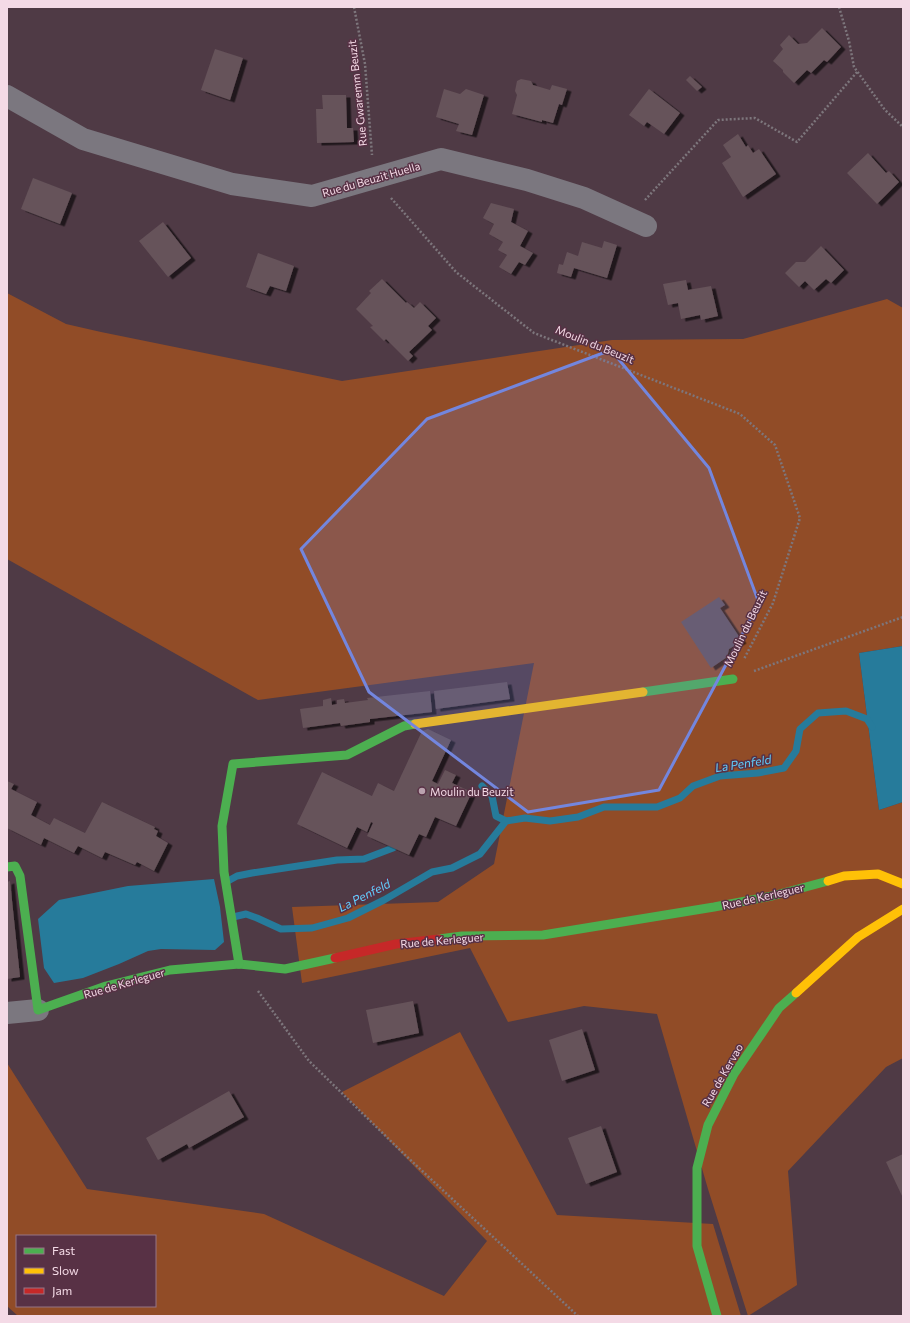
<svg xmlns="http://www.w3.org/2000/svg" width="910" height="1323" font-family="Commissioner,sans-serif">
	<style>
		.green { fill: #914c27; fill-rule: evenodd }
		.water { fill: #267b9b }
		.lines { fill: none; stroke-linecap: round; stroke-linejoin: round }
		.stream { stroke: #267b9b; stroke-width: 7 }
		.building { fill: #66535a; filter: url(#shadow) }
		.path { stroke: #7d767c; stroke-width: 2.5; stroke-dasharray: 2 2; stroke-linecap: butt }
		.street { stroke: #7b777f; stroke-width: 22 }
		.fast { stroke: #4caf50; stroke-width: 9 }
		.slow { stroke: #ffc107; stroke-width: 9 }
		.jam { stroke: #c62828; stroke-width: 9 }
		.marked { fill: #7386de; fill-opacity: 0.2; stroke: #7386de; stroke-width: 3; stroke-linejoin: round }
		.poi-dot { fill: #baa2ae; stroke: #583145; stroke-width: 1.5 }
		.labels { text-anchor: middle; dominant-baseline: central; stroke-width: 3; stroke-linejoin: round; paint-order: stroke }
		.street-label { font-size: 11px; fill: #f4dae6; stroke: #583145 }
		.poi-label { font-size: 11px; fill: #f4dae6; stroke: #583145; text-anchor: start }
		.water-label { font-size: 12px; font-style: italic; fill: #61cefb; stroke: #583145 }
	</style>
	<defs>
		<filter id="shadow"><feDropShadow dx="4.5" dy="2.5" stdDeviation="0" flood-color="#0009"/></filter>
	</defs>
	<rect width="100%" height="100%" fill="#4f3a45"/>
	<g class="green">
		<path d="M7 293 66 324 101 332 342 381 612 340 743 339 887 299 903 308V646L859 653 879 810 903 802V1058L886 1067 788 1171 797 1285 748 1316 708 1189 657 1014 584 1006 508 1022 470 948 302 983 292 907 438 902 494 864 534 663 258 700 7 559Z"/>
		<path d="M460 1032 557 1215 713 1224 741 1316H18L7 1306V1063L87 1189 264 1214 444 1296 487 1241 342 1092ZM17 1236H155V1306H17Z"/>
	</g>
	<g class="water">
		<path d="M903 646V802L879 810 859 653Z"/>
		<path d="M214 879 220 907 224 942 215 950 161 949 148 951 119 964 83 978 54 983 44 968 38 919 59 900 128 886Z"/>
	</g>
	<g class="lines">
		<g class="stream">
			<path d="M482 786 492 796 496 816 506 821"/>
			<path d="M228 881 237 876 252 873 337 860 364 859 393 848"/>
			<path d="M233 917 246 914 257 918 281 929 312 928 348 918 384 900 432 872 452 868 480 854 506 821 525 818 550 821 578 817 604 807H657L680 798 693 786 720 776 758 773 784 768 796 751 800 729 818 713 846 711 867 719 872 727"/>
		</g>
	</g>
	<g class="building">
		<path d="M822 28 841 47 827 62 824 60 811 73 807 70 794 83 783 72V70L773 61 783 49 780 45 789 35 798 44 807 43Z"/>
		<path d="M215 49 243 58 230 100 201 90Z"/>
		<path d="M690 76 702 87 697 91 686 80Z"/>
		<path d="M521 79 531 81 533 85 550 90 552 85 567 89 562 105 559 104 553 123 542 120V122L512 114 517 95 515 91 517 81Z"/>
		<path d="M444 89 460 94 466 89 484 95 472 135 456 131 459 124 436 117Z"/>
		<path d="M649 89 680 113 664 134 647 122 644 126 629 115Z"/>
		<path d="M322 95H346L347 128H353L354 142 317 143 316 109H323Z"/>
		<path d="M738 134 746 147 748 145 753 153 759 149 776 174 743 197 722 163 731 157 723 145Z"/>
		<path d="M868 153 886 173 889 171 899 182 877 204 847 173Z"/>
		<path d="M33 178 72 193 60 224 21 209Z"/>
		<path d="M491 203 514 209 511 222 528 231 520 246 533 253 525 265 519 262 511 274 499 267 507 255 498 250 503 242 489 234 494 224 483 218Z"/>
		<path d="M163 222 191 258 168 277 139 241Z"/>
		<path d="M604 241 617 245 607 278 574 268 571 277 557 273 559 264 563 265 567 252 578 256 582 242 602 248Z"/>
		<path d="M821 246 844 270 831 283 826 279 814 290 805 281 799 287 785 273 796 262H805Z"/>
		<path d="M258 253 294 266 286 291 270 286 266 294 246 287Z"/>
		<path d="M382 279 406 303 407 302 414 308 420 302 436 318 428 326 432 330 409 352 413 356 408 361 386 339 384 341 370 327 373 326 356 309 371 293 369 291Z"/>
		<path d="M686 280 688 290 711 286 718 316 701 320 700 315 681 319 678 303 668 305 663 284Z"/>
		<path d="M719 597 725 605 720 608 742 641 729 649 727 657 711 668 681 622Z"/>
		<path d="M507 682 510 699 436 709 434 691Z"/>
		<path d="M430 691 432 712 370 719V722L341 726 340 723 303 728 300 709 323 706V700L331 698 332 705 337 704V700L344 699 345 703 368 700 367 698Z"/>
		<path d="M428 729 451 740 432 781 438 784 445 770 456 775 452 783 472 792 456 826 435 817 426 837 419 834 409 855 367 836 373 823 371 822 367 832 357 827 347 848 297 824 322 772 372 796 378 783 394 791 422 731Z"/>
		<path d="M7 781 14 784 11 789 37 802 31 815 50 825 54 818 85 833 102 802 155 827 154 829 158 831 156 836 168 843 154 871 137 862 135 865 105 852 102 858 78 846 74 853 44 838 41 845 7 828Z"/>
		<path d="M10 881 20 977 7 979V882Z"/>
		<path d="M413 1001 419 1033 373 1043 366 1010Z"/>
		<path d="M582 1029 595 1070 562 1081 549 1040Z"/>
		<path d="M229 1091 244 1117 189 1148 187 1144 158 1160 146 1138Z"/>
		<path d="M601 1126 617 1172 586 1184 568 1138Z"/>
		<path d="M903 1154V1198L886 1162Z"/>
	</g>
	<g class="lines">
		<g class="path">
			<path d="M354 7 365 64 372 155"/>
			<path d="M839 7 849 41 854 67 885 110 903 127"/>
			<path d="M391 198 456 272 534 333 740 414 775 445 800 518 773 603 744 659"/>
			<path d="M645 200 718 120 755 118 797 142 857 72"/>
			<path d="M754 671 903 617"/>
			<path d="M258 991 309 1061 404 1154 578 1316"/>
		</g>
		<g class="street">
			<path d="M7 96 83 139 232 184 312 196 441 159 527 180 584 198 646 226"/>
			<path d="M7 1013 38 1010"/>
		</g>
		<g class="fast">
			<path d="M643 692 733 679"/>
			<path d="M7 867 15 866 20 876 38 1010 106 986 170 970 239 964 285 969 335 958"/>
			<path d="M439 939 462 936 543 935 714 907 772 896 828 881"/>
			<path d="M239 964 224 872 222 826 233 764 347 755 404 726 415 724"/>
			<path d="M717 1316 697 1246V1168L708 1125 734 1074 779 1008 796 993"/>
		</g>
		<g class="slow">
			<path d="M415 724 643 692"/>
			<path d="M828 881 844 876 878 874 903 884"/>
			<path d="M796 993 858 937 903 909"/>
		</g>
		<path class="jam" d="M335 958 396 944 439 939"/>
	</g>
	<path class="marked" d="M611 350 709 468 759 603 659 790 528 812 369 692 301 549 427 419Z"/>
	<circle class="poi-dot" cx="422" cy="791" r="4"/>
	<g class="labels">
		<g class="street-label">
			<text transform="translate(357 93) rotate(-96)">Rue Gwaremm Beuzit</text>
			<text transform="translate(371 179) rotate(-16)">Rue du Beuzit Huella</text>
			<text transform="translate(595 344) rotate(22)">Moulin du Beuzit</text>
			<text transform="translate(745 628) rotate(-64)">Moulin du Beuzit</text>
			<text transform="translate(763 896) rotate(-13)">Rue de Kerleguer</text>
			<text transform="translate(442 940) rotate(-5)">Rue de Kerleguer</text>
			<text transform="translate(124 983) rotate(-16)">Rue de Kerleguer</text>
			<text transform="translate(722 1075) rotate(-60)">Rue de Kervao</text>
		</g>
		<g class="poi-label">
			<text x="430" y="791">Moulin du Beuzit</text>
		</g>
		<g class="water-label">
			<text transform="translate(743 763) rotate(-9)">La Penfeld</text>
			<text transform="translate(364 895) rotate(-27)">La Penfeld</text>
		</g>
	</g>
	<rect width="910" height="1323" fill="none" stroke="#f4dae6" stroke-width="16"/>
	<rect x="16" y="1235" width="140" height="72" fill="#583145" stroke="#967585"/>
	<rect x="24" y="1248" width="20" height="6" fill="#4caf50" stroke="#967585"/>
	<text x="52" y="1255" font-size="12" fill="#f4dae6">Fast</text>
	<rect x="24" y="1268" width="20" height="6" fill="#ffc107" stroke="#967585"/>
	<text x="52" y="1275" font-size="12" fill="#f4dae6">Slow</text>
	<rect x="24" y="1288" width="20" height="6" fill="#c62828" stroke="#967585"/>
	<text x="52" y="1295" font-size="12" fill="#f4dae6">Jam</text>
</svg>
